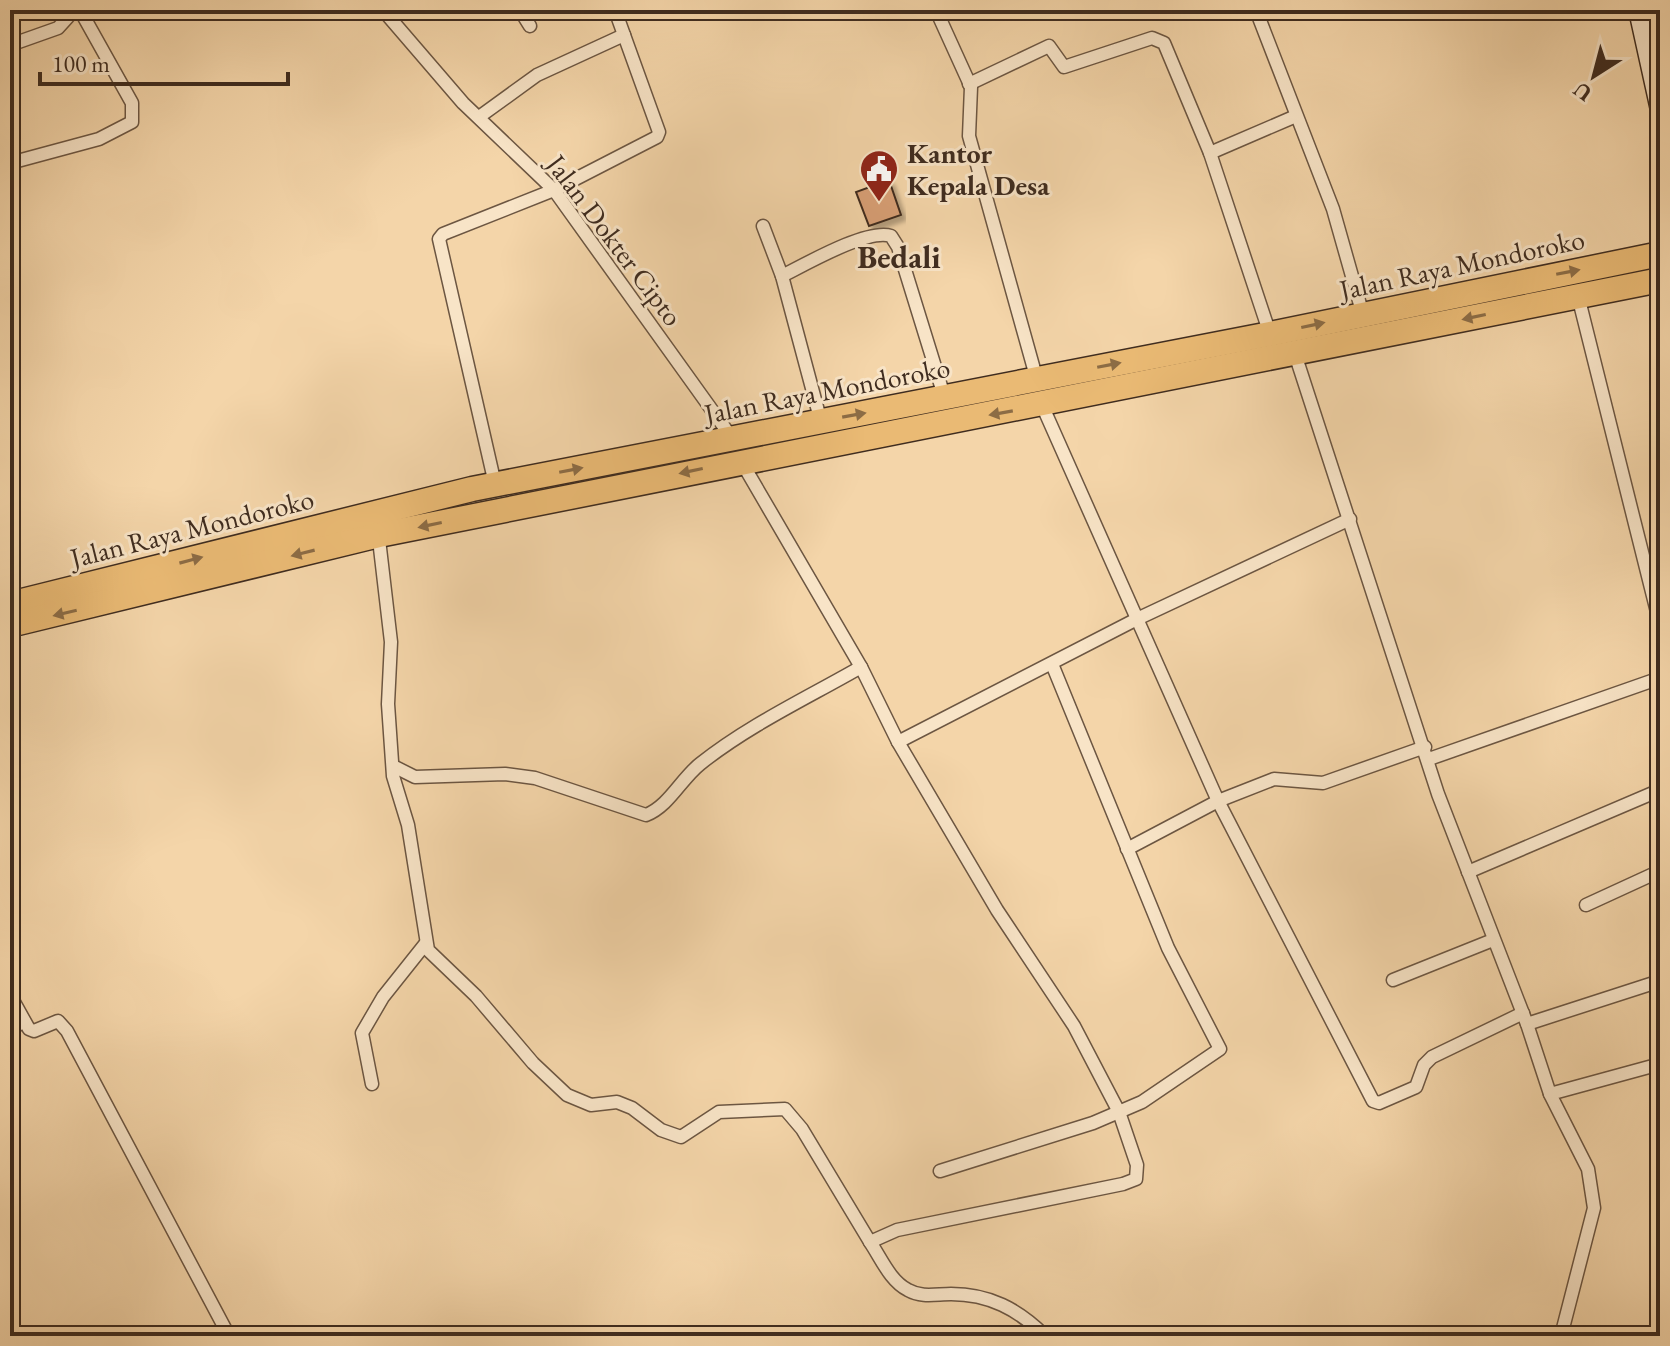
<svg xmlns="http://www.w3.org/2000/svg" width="1670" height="1346" font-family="'EB Garamond',serif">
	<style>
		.building { fill: #d89f74; stroke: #3f2c1f; stroke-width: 2; filter: url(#shadow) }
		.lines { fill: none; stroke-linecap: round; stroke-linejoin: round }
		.street-casing { stroke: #6c5642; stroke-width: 15 }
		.secondary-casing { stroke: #3f2c1f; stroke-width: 21 }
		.highway-casing { stroke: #3f2c1f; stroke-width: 27 }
		.street { stroke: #f8e4c7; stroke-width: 12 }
		.secondary { stroke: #f8e4c7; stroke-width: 18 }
		.highway { stroke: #eaba74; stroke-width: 24 }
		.oneway { fill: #8c6c45 }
		.labels { text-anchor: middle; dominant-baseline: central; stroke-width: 6; stroke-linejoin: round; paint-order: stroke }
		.poi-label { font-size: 28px; font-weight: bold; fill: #3f2c1f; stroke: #f8e4c7; text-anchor: start }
		.street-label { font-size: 28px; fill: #3f2c1f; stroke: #f8e4c7 }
		.quarter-label { font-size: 32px; font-weight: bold; fill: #3f2c1f; stroke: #f8e4c7 }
	</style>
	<defs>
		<filter id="shadow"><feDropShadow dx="5" dy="5" stdDeviation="2" flood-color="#0004"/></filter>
	</defs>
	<rect width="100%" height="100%" fill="#f4d5a9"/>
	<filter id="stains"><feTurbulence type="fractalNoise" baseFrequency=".0025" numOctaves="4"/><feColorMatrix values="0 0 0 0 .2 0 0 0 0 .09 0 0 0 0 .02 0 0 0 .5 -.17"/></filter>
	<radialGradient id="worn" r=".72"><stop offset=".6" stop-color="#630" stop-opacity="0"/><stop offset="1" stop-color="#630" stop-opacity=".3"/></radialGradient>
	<path class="building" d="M889 180 901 215 869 226 856 192Z"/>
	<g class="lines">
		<g class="street-casing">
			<g id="street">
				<path d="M383 10 463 103 554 190 732 438"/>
				<path d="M520 10 530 26"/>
				<path d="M936 10 971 87 969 136 1037 380"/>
				<path d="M1256 10 1333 209 1363 315"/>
				<path d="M10 45 58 28 68 17 66 10"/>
				<path d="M969 84 1049 46 1064 67 1152 38 1164 43 1210 153 1270 334"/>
				<path d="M479 117 537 75 624 35"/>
				<path d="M1210 153 1296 116"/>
				<path d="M10 163 99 139 132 122V103L80 10"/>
				<path d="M763 226 782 276 821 422"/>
				<path d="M782 276C804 265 868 228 891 236L898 247 945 399"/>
				<path d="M1578 296 1660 624"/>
				<path d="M1295 354 1438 794 1527 1024 1550 1094"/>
				<path d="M1042 405 1218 801 1373 1101 1379 1103 1416 1087 1424 1065 1432 1057 1523 1013"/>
				<path d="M741 461 861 667 898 742 997 910 1074 1026 1119 1112 1137 1165 1136 1179 1123 1184 897 1230 870 1242C881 1258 890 1281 908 1290 922 1298 936 1294 951 1294 989 1294 1018 1309 1045 1336"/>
				<path d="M495 484 439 239 443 234 554 190 657 137 659 132 615 10"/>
				<path d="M378 531 391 642 388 704 393 776 408 825 428 950 476 996 533 1063 567 1095 591 1105 617 1102 632 1108 661 1130 681 1137 719 1112 785 1109 802 1129 870 1242"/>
				<path d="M898 742 1137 619 1350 519"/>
				<path d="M1429 759 1660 678"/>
				<path d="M393 766 415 777 505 774 535 778 646 815C669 806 681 779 700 764 749 725 807 698 861 667"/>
				<path d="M1127 849 1218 801 1274 779 1323 783 1425 747"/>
				<path d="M1468 872 1660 790"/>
				<path d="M1586 905 1660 871"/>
				<path d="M1393 980 1493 940"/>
				<path d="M10 995 29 1029 34 1031 58 1021 67 1031 229 1336"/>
				<path d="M1527 1024 1660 981"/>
				<path d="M10 1030 24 1021"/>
				<path d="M372 1084 362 1033 383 997 426 943"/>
				<path d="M940 1171 1093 1123 1142 1102 1220 1049 1168 948 1052 664"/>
				<path d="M1561 1336 1594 1208 1588 1169 1550 1094 1660 1064"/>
			</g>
		</g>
		<g class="secondary-casing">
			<path id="secondary" d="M1638 10 1660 110"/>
		</g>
		<g class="highway-casing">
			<g id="highway">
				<path d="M10 604 472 489 1270 334 1660 254"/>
				<path d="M10 625 379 535 1660 280"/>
			</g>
		</g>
		<use href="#street" class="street"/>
		<use href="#secondary" class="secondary"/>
		<use href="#highway" class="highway"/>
	</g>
	<defs><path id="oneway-solid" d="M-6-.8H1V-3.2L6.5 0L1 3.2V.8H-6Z" transform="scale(2)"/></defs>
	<g class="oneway">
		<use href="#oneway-solid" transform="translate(1568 272) rotate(-11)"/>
		<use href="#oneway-solid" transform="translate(1474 317) rotate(168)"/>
		<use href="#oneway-solid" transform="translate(1313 325) rotate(-12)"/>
		<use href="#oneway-solid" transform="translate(1109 365) rotate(-11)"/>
		<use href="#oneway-solid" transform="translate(1001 413) rotate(170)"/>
		<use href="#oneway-solid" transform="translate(854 415) rotate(-10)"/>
		<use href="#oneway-solid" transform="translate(571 470) rotate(-11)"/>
		<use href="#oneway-solid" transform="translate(691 471) rotate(168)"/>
		<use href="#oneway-solid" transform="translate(430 525) rotate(168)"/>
		<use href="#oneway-solid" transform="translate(303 553) rotate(166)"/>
		<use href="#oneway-solid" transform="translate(191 560) rotate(-15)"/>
		<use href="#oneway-solid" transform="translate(65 613) rotate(167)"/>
	</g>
	<defs>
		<g id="civic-pin" transform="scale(2)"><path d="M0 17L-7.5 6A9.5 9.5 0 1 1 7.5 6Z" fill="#8f2418" stroke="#f8e4c7"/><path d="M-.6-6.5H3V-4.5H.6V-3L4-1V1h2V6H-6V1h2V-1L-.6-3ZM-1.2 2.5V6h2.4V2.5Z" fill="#fff"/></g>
	</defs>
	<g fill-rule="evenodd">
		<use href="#civic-pin" x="879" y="169"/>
	</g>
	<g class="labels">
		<g class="poi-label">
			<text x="907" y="153">Kantor<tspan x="907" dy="32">Kepala Desa</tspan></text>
		</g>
		<g class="street-label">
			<text transform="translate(615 240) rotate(53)">Jalan Dokter Cipto</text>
			<text transform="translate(1462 264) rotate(-12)">Jalan Raya Mondoroko</text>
			<text transform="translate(827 390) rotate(-11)">Jalan Raya Mondoroko</text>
			<text transform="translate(192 528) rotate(-14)">Jalan Raya Mondoroko</text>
		</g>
		<g class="quarter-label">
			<text x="899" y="257">Bedali</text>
		</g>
	</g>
	<rect width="1670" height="1346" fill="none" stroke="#f4d5a9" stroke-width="40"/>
	<rect x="12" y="12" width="1646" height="1322" fill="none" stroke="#3f2c1f" stroke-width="4"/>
	<rect x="20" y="20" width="1630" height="1306" fill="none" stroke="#3f2c1f" stroke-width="2"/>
	<g transform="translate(1594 76) rotate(216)" stroke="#f8e4c7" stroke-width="6" paint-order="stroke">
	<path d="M0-6L14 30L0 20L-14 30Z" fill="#3f2c1f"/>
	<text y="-12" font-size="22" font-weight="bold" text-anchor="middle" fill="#3f2c1f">U</text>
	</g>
	<path d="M40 72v12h248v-12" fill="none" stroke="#3f2c1f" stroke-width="4"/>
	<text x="52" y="72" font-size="24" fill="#3f2c1f" stroke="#f8e4c7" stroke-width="6" paint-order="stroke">100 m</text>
	<rect width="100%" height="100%" filter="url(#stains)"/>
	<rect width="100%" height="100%" fill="url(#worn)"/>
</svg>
